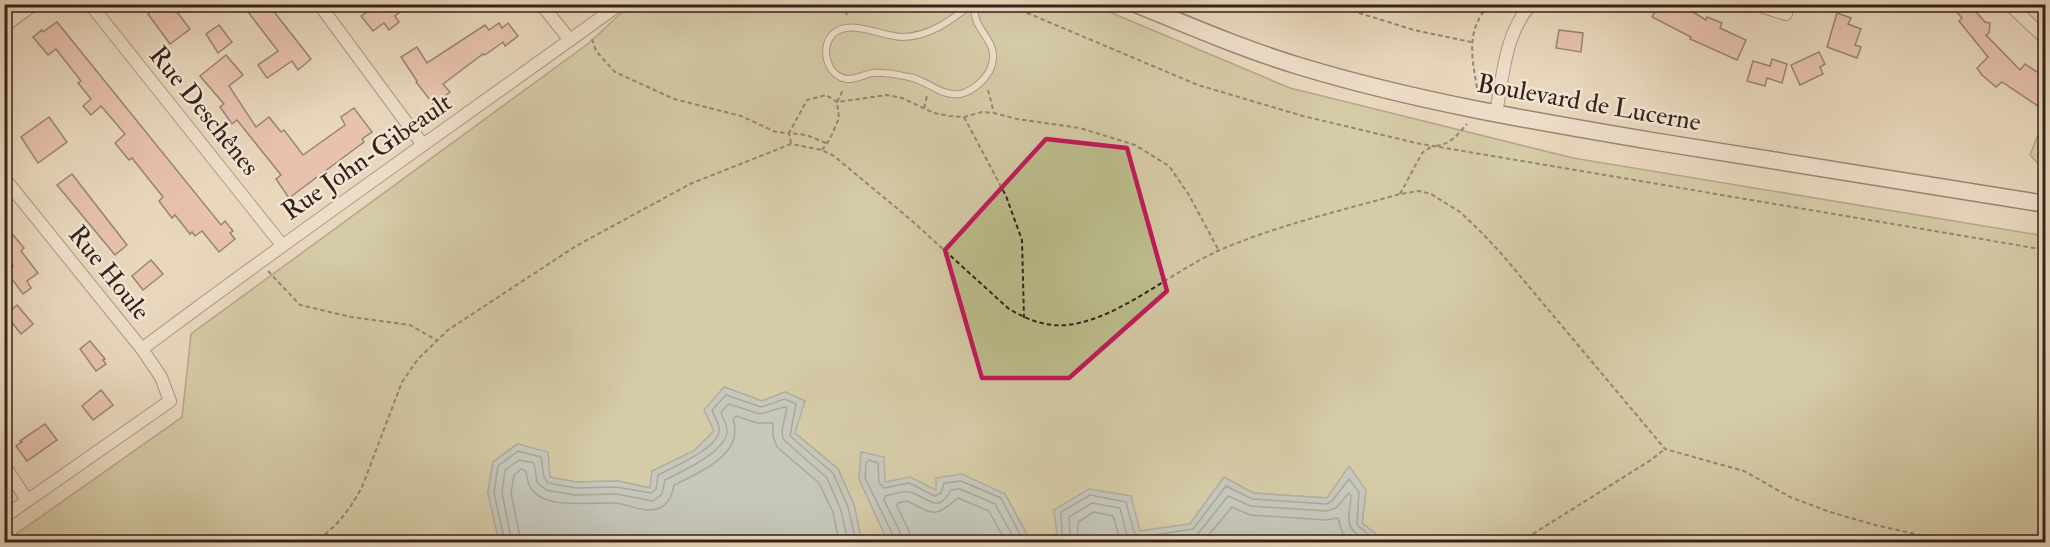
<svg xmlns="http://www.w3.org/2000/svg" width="2050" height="547" font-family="'IM FELL Double Pica',serif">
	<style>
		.green { fill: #bcbd8d; stroke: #787054; stroke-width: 1.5 }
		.water { fill: #9bb7bb; stroke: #727c7b; stroke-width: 1.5 }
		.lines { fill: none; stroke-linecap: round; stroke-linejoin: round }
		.shore { stroke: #686d6a; stroke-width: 1.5 }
		.building { fill: #e6a99b; stroke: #35231a; stroke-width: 1.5 }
		.service-casing { stroke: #625043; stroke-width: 8 }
		.minor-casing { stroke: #625043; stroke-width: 14 }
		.secondary-casing { stroke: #35231a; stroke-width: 19 }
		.path { stroke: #35231a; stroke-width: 2; stroke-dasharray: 4.5 3; stroke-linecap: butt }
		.service { stroke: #f1e5d4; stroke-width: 6 }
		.minor { stroke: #f1e5d4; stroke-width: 12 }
		.secondary { stroke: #f1e5d4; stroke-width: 16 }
		.marked { fill: none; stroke: #c2185b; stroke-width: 4.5; stroke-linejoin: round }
		.labels { text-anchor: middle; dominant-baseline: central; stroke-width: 5; stroke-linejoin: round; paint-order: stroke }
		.street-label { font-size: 26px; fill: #35231a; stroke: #f1e5d4 }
	</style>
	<rect width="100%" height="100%" fill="#e9d7bd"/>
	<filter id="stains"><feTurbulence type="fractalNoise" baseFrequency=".00333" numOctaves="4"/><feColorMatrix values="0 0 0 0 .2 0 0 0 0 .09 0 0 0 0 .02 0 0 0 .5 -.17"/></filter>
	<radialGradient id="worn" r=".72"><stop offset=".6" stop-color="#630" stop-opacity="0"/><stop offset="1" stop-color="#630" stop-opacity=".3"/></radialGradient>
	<g class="green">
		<path d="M630 5H1093L1290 88 1573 158 2045 236V542H1393L1381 538 1362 523 1366 490 1327 498 1253 493 1224 477 1190 524 1140 531 1057 534 1031 542 1005 494 936 491 884 482 862 452 888 542H862L854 505 838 469 795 433 785 392 762 401 724 387 714 431 694 451 652 471 651 488 618 481 576 482 549 477 517 444 493 462 488 493 499 542H5L182 417 191 334 589 43Z"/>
		<path d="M2045 117 2046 171H2045L2030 155Z"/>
	</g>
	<g class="water">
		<path d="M724 387 762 401 785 392 805 401 795 433 838 469 854 505 862 542H499L488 493 493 462 518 444 548 452 550 477 576 482 618 481 650 488 652 471 694 451 714 431 704 410Z"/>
		<path d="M861 452 884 457 885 482 910 477 936 490V478L962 474 1005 494 1031 542H888L859 479Z"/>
		<path d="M1349 466 1366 490 1362 523 1381 538 1393 542H1033L1057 534 1054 510 1089 489 1131 496 1140 531 1190 524 1224 477 1253 493 1327 498Z"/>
	</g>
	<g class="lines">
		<g class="shore">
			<path d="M505 542 494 493 498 466 518 451 541 457 544 477 548 483 576 488 617 487 651 493 656 489 658 475C672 468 716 449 719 432 721 426 714 416 712 410L726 395 761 407 785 399 796 404 790 436 833 473 848 507 856 542"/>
			<path d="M512 542 502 493 505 470 519 460 534 463 537 482 546 490 575 495 616 494 653 501 662 494 665 480C681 472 728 451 727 430 727 424 722 418 721 412L729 404 760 414 784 407 787 408 782 430 783 439 827 478 841 510 848 542"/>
			<path d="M521 542 511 493 514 475 521 469 526 471C527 477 527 483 531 488 544 510 592 502 614 503 629 504 645 514 660 508 669 503 672 495 674 485 699 473 745 454 733 419L736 416 757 423H773V436L777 447 819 483 833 512 839 542"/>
			<path d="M894 542 893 535 865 478 866 463 869 460 878 463 879 482 884 488 909 483 935 496 941 493 944 483 961 481 1001 498 1024 542"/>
			<path d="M901 542 900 532 884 500 885 496C891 495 903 490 909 492 927 495 937 517 951 490L960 489 995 504 1016 542"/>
			<path d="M910 542 909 531 897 506 898 503 907 501C935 515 934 518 958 498L989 511 1006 542"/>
			<path d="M1051 542 1059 539 1062 535 1061 512 1090 495 1126 502 1134 532 1141 537 1193 529 1226 486 1252 499 1327 504 1332 501 1349 479 1359 492 1357 525 1378 542"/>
			<path d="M1067 542 1070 535 1069 517 1092 503 1120 508 1127 535 1133 542"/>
			<path d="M1077 542 1078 522 1094 512 1113 516 1121 542"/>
			<path d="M1156 542 1197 535 1228 496 1251 506 1326 511 1336 508 1349 493 1351 496C1349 522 1343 525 1366 542"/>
			<path d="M1203 542 1232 507 1250 515 1326 520 1338 518 1342 532 1351 542"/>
		</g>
	</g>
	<g class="building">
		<path d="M154 4H171L190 29 170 44 148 14 150 12 148 9Z"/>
		<path d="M242 4H268L311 59 298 70 292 61 267 78 258 65 278 51Z"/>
		<path d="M371 4H410L395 16 399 22 389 30 384 23 373 31 361 16 367 12 365 9Z"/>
		<path d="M1659 4H1680L1706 20 1707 17 1722 23 1720 28 1746 40 1737 60 1690 39 1691 37 1652 17Z"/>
		<path d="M1950 4H1969L1985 22 1990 23 1989 33 1986 35 2020 70 2025 64 2046 78V101L2041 108 2002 82 1996 87 1982 75 1977 68 1988 57 1959 21 1962 18Z"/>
		<path d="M1837 13 1851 18 1848 24 1861 29 1855 45 1861 47 1857 58 1827 47Z"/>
		<path d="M57 22 221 225 225 221 233 231 230 233 235 239 219 252 202 231 195 236 192 232 190 234 175 215 172 218 159 201 163 197 132 158 129 160 115 143 125 134 101 106 91 115 83 106 91 99 78 83 81 81 56 49 48 55 33 37 42 30 43 32Z"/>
		<path d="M499 23 502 28 508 23 518 36 505 46 503 42 485 55 483 54 443 84 450 92 434 105 416 82 417 81 401 57 417 47 427 63 485 25 489 30Z"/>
		<path d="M219 25 232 42 218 53 206 34Z"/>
		<path d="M1559 30 1583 33 1581 52 1556 48Z"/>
		<path d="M1819 52 1825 64 1820 67 1823 74 1800 85 1791 65Z"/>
		<path d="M226 55 243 75 229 86 256 127 269 117 281 132 284 130 303 155 345 125 341 117 354 108 372 132 362 139 364 142 356 148 289 198 276 179 281 175 237 120 232 124 220 107 224 104 200 76Z"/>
		<path d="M1772 59 1787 64 1782 83 1767 78 1765 86 1747 81 1753 61 1770 66Z"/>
		<path d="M49 117 67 142 38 163 21 137Z"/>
		<path d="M72 174 127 245 115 255 57 185Z"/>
		<path d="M4 224 24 248 21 251 38 273 27 281 31 288 23 294 6 271 13 266 4 254Z"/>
		<path d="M151 260 163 274 143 290 132 276Z"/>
		<path d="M17 305 33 324 21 334 6 315Z"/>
		<path d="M90 341 105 359 103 360 106 364 96 371 80 349Z"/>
		<path d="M101 390 113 405 93 420 82 406Z"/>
		<path d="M45 424 57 440 27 461 16 446 22 442 20 441Z"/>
	</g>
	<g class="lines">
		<g class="service-casing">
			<path id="service" d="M971 4C951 21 928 37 902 37 881 37 849 17 832 35 820 49 827 76 847 79 855 80 865 74 873 73 885 72 898 75 909 77 927 80 941 97 960 94 974 91 989 77 992 64 997 46 984 37 977 22 975 17 974 10 974 4"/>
		</g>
		<g class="minor-casing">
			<g id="minor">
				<path d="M90 4 282 245"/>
				<path d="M319 4 423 145"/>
				<path d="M541 4 570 40"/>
				<path d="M1754 4 1786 14"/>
				<path d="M2009 4 2046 39"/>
				<path d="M4 26 34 4"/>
				<path d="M1496 113C1503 76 1505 33 1531 4"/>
				<path d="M4 178 142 349 161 377 170 401 4 517"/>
				<path d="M142 349C299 231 461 119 620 4"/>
				<path d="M4 465 27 500"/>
			</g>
		</g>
		<g class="secondary-casing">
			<path id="secondary" d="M1136 4C1190 26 1243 49 1299 66 1414 101 1533 121 1652 141 1783 162 1914 183 2046 204"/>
		</g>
		<g class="path">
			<path d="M842 4 848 17"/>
			<path d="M1006 4 1198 85 1303 116 1416 143 2046 250"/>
			<path d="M1330 4 1414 30 1471 42"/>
			<path d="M592 39 596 51 615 72 674 99 741 116 776 132 789 133 791 143"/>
			<path d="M1477 88C1472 57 1465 30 1490 4"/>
			<path d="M988 90 994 113"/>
			<path d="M924 108 927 96"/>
			<path d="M964 117 1006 196 1022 240 1024 318"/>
			<path d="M826 143 806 135 789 133 807 100 826 95 837 102 887 95 902 98 934 113 949 116 964 117 982 112 994 113 1017 119 1080 128 1135 145 1169 166 1189 195 1219 251"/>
			<path d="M1436 146C1451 144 1458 134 1467 124"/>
			<path d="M822 150 830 139 839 118 837 102 843 90"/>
			<path d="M1400 194 1422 153 1431 147"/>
			<path d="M268 271 300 305 351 317 410 325 436 340"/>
			<path d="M312 542C335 531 350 509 362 487L402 382 418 359 448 330 576 246 690 184 791 144 822 150 834 156 911 220 1009 309C1033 323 1055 330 1083 322 1129 310 1175 270 1220 250 1278 225 1340 211 1400 194L1419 191 1431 194 1460 212 1478 229 1500 252 1665 449 1744 471 1790 497 1830 512 1875 525 1951 542"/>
			<path d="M1520 542 1651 460 1665 449"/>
		</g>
		<use href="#service" class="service"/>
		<use href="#minor" class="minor"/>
		<use href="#secondary" class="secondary"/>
	</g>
	<path d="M0 0H2050V547H0ZM1046 139 1127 148 1167 291 1069 378H982L945 250Z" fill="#e9d7bd" fill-opacity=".55" fill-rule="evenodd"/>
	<path class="marked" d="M1046 139 1127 148 1167 291 1069 378H982L945 250Z"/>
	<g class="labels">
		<g class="street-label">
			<text transform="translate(1589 103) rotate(10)">Boulevard de Lucerne</text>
			<text transform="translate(204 111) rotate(51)">Rue Deschênes</text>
			<text transform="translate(367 157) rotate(-35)">Rue John-Gibeault</text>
			<text transform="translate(109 273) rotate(51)">Rue Houle</text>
		</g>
	</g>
	<rect width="2050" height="547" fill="none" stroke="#e9d7bd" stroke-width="24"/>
	<rect x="6" y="6" width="2038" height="535" fill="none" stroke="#35231a" stroke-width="3"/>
	<rect x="12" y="12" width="2026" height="523" fill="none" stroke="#35231a" stroke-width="1.5"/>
	<rect width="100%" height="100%" filter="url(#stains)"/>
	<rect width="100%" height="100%" fill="url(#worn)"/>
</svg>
